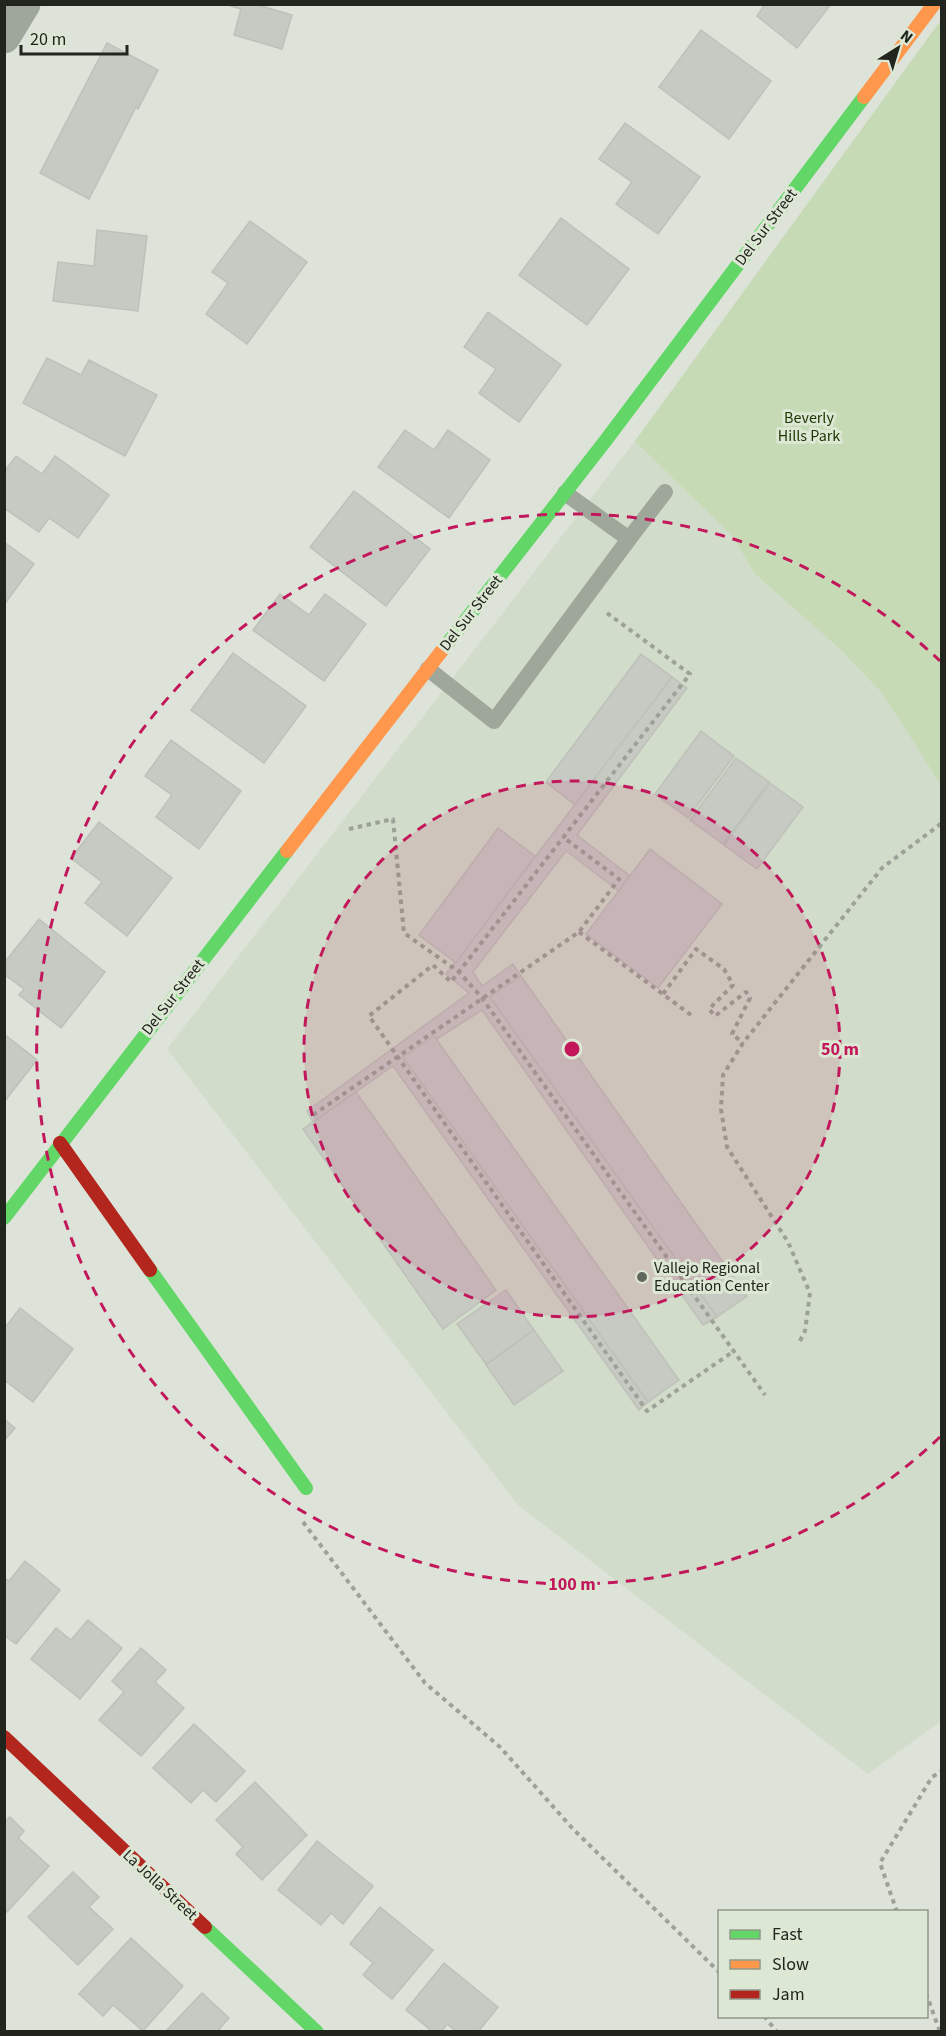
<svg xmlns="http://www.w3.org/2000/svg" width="946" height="2036" font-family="'Source Sans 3',sans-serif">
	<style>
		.built { fill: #d1dcca }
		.green { fill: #c5dab5 }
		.building { fill: #c6cac3; stroke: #bdc1b9; stroke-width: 1.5 }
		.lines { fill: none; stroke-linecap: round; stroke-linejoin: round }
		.path { stroke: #9ca297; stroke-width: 4; stroke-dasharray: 4.5 4.5; stroke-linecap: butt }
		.lane { stroke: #9fa69a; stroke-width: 16 }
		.street { stroke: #9fa69a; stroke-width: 33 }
		.fast { stroke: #63d668; stroke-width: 14 }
		.slow { stroke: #ff974d; stroke-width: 14 }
		.jam { stroke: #b3261e; stroke-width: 14 }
		.ring { fill: none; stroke: #c2185b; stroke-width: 3; stroke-dasharray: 10 8 }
		.poi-dot { fill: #63685f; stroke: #dce7d4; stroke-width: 2 }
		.labels { text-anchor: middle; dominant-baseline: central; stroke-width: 6; stroke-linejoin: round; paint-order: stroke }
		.street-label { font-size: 16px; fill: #21251e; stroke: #dce7d4 }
		.park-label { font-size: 16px; fill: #1d3600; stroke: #dce7d4 }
		.poi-label { font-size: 16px; fill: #21251e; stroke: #dce7d4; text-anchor: start }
		.centre { fill: #c2185b; stroke: #dce7d4; stroke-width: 3 }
		.ring-label { font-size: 18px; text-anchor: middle; font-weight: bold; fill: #c2185b; stroke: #dce7d4; stroke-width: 6; stroke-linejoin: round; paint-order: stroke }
	</style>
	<rect width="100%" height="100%" fill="#dde3d8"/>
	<path class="built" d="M635 441 732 536 755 574 840 649 882 693 941 785V1721L868 1774 518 1505 167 1049Z"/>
	<path class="green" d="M941 20V785L882 693 840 649 755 574 732 536 635 441Z"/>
	<g class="building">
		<path d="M224 4H255L292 15 282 49 234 35 241 9Z"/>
		<path d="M765 4H831L797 48 757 16Z"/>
		<path d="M701 30 771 81 729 139 659 87Z"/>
		<path d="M107 43 158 70 138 109 136 107 89 199 40 173Z"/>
		<path d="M625 123 700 177 658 234 616 204 632 182 599 159Z"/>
		<path d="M561 218 629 269 587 325 519 275Z"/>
		<path d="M250 221 307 262 247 344 206 314 228 283 212 272Z"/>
		<path d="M97 230 147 236 138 311 53 301 58 262 94 266Z"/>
		<path d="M488 312 561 365 519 422 479 393 496 369 464 347Z"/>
		<path d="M47 358 81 375 89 360 157 395 125 456 23 403Z"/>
		<path d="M405 430 434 450 448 430 490 460 449 518 378 467Z"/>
		<path d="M16 456 42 474 55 456 109 495 78 538 49 518 39 532 4 508V472Z"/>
		<path d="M354 491 430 549 386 606 310 547Z"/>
		<path d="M4 542 34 564 4 605Z"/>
		<path d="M280 594 309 615 325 594 366 624 324 681 253 630Z"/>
		<path d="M233 653 306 706 264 763 191 710Z"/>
		<path d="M641 654 672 677 575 805 546 782Z"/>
		<path d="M672 677 687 688 577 835 630 876 619 891 566 851 473 972 482 986 513 964 521 976 490 997 717 1317 703 1325 482 1010 437 1039 434 1036 403 1057 648 1402 639 1410 393 1066 313 1122 307 1111 469 993 446 974Z"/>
		<path d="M701 731 734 756 688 818 655 794Z"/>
		<path d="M171 740 241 791 199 849 156 817 172 795 145 776Z"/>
		<path d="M736 758 769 782 723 844 690 820Z"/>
		<path d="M770 783 803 807 757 869 724 845Z"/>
		<path d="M99 822 172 878 127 936 85 903 102 882 71 858Z"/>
		<path d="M498 828 535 856 456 963 419 935Z"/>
		<path d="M650 849 722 904 658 988 586 934Z"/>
		<path d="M39 919 105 972 61 1028 19 995 24 989 4 974V963Z"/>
		<path d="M521 976 747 1296 717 1317 490 997Z"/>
		<path d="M4 1034 37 1060 4 1102Z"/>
		<path d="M434 1036 679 1380 648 1402 403 1057Z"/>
		<path d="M356 1092 496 1290 443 1329 303 1129Z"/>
		<path d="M506 1290 534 1330 486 1364 457 1324Z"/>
		<path d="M20 1308 73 1349 33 1402 4 1380V1329Z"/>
		<path d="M534 1330 563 1371 514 1405 486 1365Z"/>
		<path d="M4 1419 15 1428 4 1441Z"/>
		<path d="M25 1561 60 1590 16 1644 4 1635V1578L9 1581Z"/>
		<path d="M88 1620 122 1648 80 1699 31 1659 56 1628 71 1640Z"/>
		<path d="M141 1648 166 1670 155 1682 184 1708 141 1756 99 1720 124 1692 112 1681Z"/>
		<path d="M194 1724 245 1771 216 1802 203 1790 191 1803 153 1768Z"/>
		<path d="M255 1782 307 1835 262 1880 236 1854 243 1847 216 1820Z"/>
		<path d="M10 1817 24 1831 18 1838 49 1866 7 1912 4 1909V1822Z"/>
		<path d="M317 1841 373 1886 343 1924 331 1913 321 1925 278 1890Z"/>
		<path d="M73 1872 99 1897 89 1907 113 1929 78 1965 28 1917Z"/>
		<path d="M380 1907 433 1950 392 1999 363 1975 373 1963 350 1944Z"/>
		<path d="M131 1938 183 1986 143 2031 113 2005 103 2016 79 1994Z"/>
		<path d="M444 1963 498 2007 478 2032H457L447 2024 441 2032H433L406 2010Z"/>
		<path d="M202 1993 229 2018 219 2029 222 2032H165Z"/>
	</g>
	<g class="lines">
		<g class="path">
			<path d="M607 613 690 674 451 982 433 965 369 1016 647 1411 734 1351"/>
			<path d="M349 829 393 819 404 933 459 972 482 998 765 1395"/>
			<path d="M579 932 691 1015"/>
			<path d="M663 994 696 949 724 969 733 985 709 1009 715 1016 746 992 750 998 732 1034 743 1043"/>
			<path d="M313 1115 579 932 619 879 563 837"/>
			<path d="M800 1341 805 1331 810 1293 788 1242 727 1147 721 1109 723 1075 743 1043 882 868 942 823"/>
			<path d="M303 1522 425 1683 500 1747 573 1829 720 1973"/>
			<path d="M897 1912 880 1863 932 1777 942 1771"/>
			<path d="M926 1993 940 2032"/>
			<path d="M764 2016 777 2032"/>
		</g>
		<g class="lane">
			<path d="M629 539 665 492"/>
			<path d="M428 669 494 721 629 539 565 493"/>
		</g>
		<path class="street" d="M4 37 24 4"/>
		<g class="fast">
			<path d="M447 644 606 440 864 97"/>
			<path d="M4 1218 287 851"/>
			<path d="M150 1270 306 1488"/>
			<path d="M205 1927 317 2032"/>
		</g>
		<g class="slow">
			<path d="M864 97 934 4"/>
			<path d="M287 851 447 644"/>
		</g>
		<g class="jam">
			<path d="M60 1143 150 1270"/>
			<path d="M4 1737 205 1927"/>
		</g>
	</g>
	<circle cx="572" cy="1049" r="268" fill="#c2185b" fill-opacity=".12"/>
	<g class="ring">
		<circle cx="572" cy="1049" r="268"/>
		<path d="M940 1437A535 535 0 1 1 940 661"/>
	</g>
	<circle class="poi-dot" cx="642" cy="1277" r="6"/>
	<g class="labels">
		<g class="street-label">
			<text transform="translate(766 227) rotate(-53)">Del Sur Street</text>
			<text transform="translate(471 613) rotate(-52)">Del Sur Street</text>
			<text transform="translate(173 997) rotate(-52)">Del Sur Street</text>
			<text transform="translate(160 1885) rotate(43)">La Jolla Street</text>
		</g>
		<g class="park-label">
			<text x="809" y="418">Beverly<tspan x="809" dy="18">Hills Park</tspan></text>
		</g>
		<g class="poi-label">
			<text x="654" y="1268">Vallejo Regional<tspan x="654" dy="18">Education Center</tspan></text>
		</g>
	</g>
	<circle cx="572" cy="1049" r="9" class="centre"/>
	<g class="ring-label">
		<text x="840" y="1055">50 m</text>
		<text x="572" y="1590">100 m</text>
	</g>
	<rect width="946" height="2036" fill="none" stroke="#21251e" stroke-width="12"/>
	<rect x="718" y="1910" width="210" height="108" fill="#dce7d4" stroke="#91998b" stroke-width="1.5"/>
	<rect x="730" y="1930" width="30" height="9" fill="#63d668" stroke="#91998b" stroke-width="1.5"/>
	<text x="772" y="1940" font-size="18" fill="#21251e">Fast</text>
	<rect x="730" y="1960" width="30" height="9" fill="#ff974d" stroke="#91998b" stroke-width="1.5"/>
	<text x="772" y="1970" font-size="18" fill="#21251e">Slow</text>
	<rect x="730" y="1990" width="30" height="9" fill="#b3261e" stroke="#91998b" stroke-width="1.5"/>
	<text x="772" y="2000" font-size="18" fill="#21251e">Jam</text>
	<g transform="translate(898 48) rotate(37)" stroke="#dce7d4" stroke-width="4.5" paint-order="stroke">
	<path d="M0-4.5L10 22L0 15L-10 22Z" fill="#21251e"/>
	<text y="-9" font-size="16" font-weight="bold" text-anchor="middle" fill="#21251e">N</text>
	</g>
	<path d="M21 45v9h106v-9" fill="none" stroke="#21251e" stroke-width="3"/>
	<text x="30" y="45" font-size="18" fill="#21251e" stroke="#dce7d4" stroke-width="4.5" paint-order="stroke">20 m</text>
</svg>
